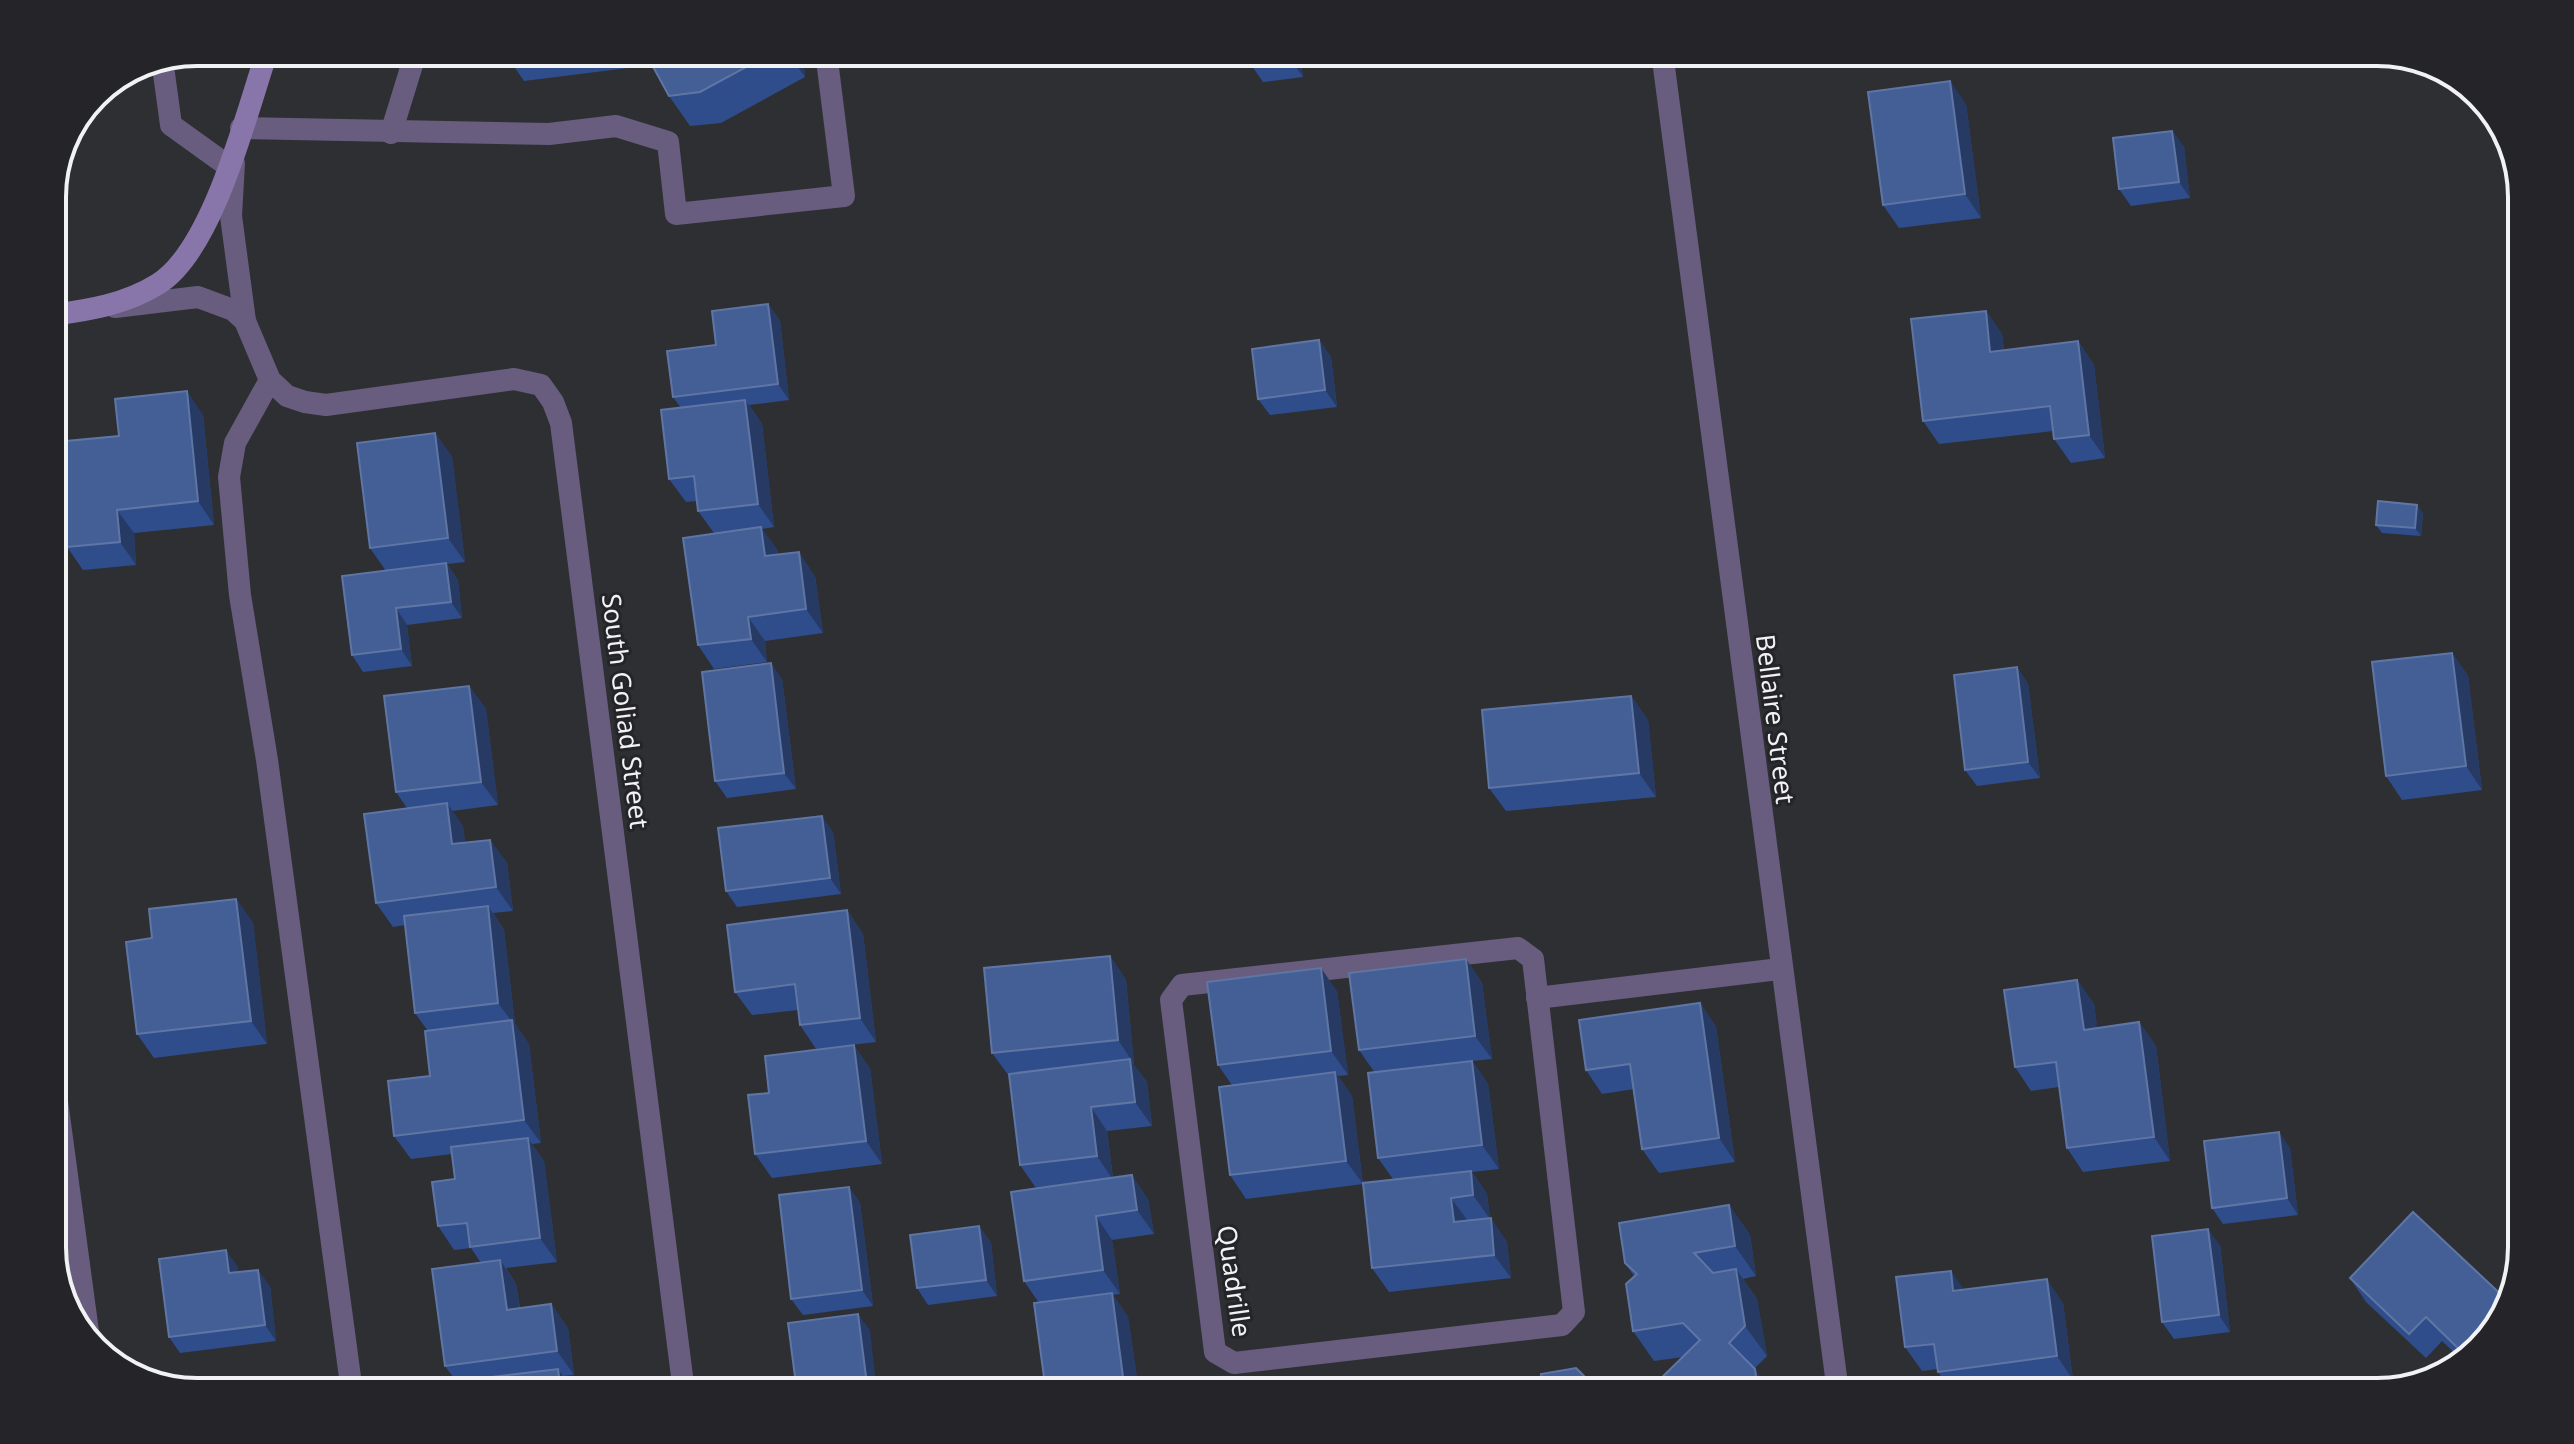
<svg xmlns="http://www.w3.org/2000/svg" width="2574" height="1444" font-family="'Noto Sans',sans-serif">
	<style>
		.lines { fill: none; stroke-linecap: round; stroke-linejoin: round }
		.service { stroke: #685d7e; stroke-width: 22 }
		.minor { stroke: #685d7e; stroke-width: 22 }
		.secondary { stroke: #8876aa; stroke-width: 22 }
		.wall { fill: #2f4d8b }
		.shaded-wall { fill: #263a63 }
		.building { fill: #445f96; stroke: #5f76a5; stroke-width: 2 }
		.labels { text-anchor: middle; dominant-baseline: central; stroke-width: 6; stroke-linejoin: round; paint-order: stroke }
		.street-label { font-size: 26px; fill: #f1f2f4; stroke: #252529 }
		.rim { fill: none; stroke: #f1f2f4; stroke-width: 4 }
	</style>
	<rect width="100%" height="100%" fill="#2e2f33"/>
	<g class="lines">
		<g class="service">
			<path d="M162 59 171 125 228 166"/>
			<path d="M241 128 549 134 616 126 668 142 676 214 844 196 826 52"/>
			<path d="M391 133 416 52"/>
			<path d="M270 380 235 443 229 477 240 595 267 760 352 1392"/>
			<path d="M1518 948 1533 959 1574 1312 1562 1325 1234 1363 1215 1352 1171 1000 1182 985Z"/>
			<path d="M1537 998 1780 969"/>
		</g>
		<g class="minor">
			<path d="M1662 52 1838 1392"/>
			<path d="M234 163 231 216 245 321"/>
			<path d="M115 307 198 297 233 310 245 321 270 380 287 396 305 402 326 405 514 379 541 385 553 402 561 423 684 1392"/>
			<path d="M52 1086 57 1101 89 1339"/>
		</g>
		<path class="secondary" d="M52 315C90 310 126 304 158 284 213 250 246 114 267 52"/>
	</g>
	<g class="wall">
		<path d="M504 52H802L805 77 721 123 690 126 669 96 652 65 524 81Z"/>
		<path d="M1246 52H1299L1303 77 1263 82 1247 59Z"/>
		<path d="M1870 52H1935L1936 58 1879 65Z"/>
		<path d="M1966 104 1981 218 1899 228 1883 205Z"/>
		<path d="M2172 131 2184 147 2190 198 2131 206 2119 189Z"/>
		<path d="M768 304 780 321 789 400 749 405 762 424 774 527 762 529 778 551V555L815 576 823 633 765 641 767 662 714 669 698 645 714 533 698 511 697 501 686 502 669 479 681 408 673 397 716 345Z"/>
		<path d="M1986 311 2002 334 2004 350 2078 341 2094 365 2105 458 2071 463 2054 439 2053 431 1939 444 1923 421Z"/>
		<path d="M1319 340 1331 357 1337 407 1270 415 1258 399Z"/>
		<path d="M203 415 214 525 134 533 136 565 83 570 67 547 119 436Z"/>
		<path d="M435 433 452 457 465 562 447 564 458 580 462 618 407 625 412 666 363 672 352 655 386 571 370 548Z"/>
		<path d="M2423 513 2421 536 2382 533 2376 525Z"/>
		<path d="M2452 653 2468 676 2482 790 2402 800 2386 776Z"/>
		<path d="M2017 667 2028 684 2040 778 1977 786 1965 770Z"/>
		<path d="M782 679 796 789 727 798 715 781Z"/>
		<path d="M469 686 486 709 498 805 452 811 463 826 465 843 490 840 507 863 513 911 493 913 504 930 515 1024 529 1044 541 1143 532 1144 544 1161 557 1262 506 1268 516 1284 520 1308 551 1304 568 1328 574 1375 563 1376 574 1392H451L456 1381 445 1366 481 1263 471 1248 454 1250 438 1226 455 1179 452 1154 411 1159 394 1136 430 1076 428 1031 415 1013 405 925 393 927 376 903 407 808 396 792Z"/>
		<path d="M1631 696 1648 720 1656 797 1506 811 1489 788Z"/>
		<path d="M833 832 841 894 737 907 726 891Z"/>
		<path d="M236 899 253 923 267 1044 154 1058 137 1034 152 938Z"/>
		<path d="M847 910 863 934 876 1042 816 1049 800 1025 798 1010 752 1015 735 992Z"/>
		<path d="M1110 956 1126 980 1134 1064H1133L1147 1082 1152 1126 1107 1131 1113 1178 1148 1199 1154 1234 1112 1240 1120 1294 1113 1295 1128 1317 1139 1392H1046L1039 1303 1024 1281 1036 1188 1020 1165 1009 1076 992 1053Z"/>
		<path d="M1466 959 1482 983 1492 1059 1472 1061 1488 1084 1499 1169 1472 1172 1487 1194 1490 1218 1507 1242 1511 1278 1389 1292 1372 1268 1393 1179 1378 1158 1375 1073 1359 1050Z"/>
		<path d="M2077 980 2094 1004 2097 1028 2139 1022 2156 1046 2170 1161 2083 1172 2067 1148 2059 1087 2031 1091 2015 1067Z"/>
		<path d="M1337 991 1348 1075 1338 1076 1352 1096 1363 1184 1246 1199 1230 1175 1232 1085 1218 1065Z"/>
		<path d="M1700 1003 1716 1027 1735 1162 1659 1173 1642 1149 1634 1089 1602 1094 1586 1070Z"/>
		<path d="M870 1068 882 1164 772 1178 755 1154 769 1093Z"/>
		<path d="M2290 1148 2298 1215 2223 1224 2212 1208Z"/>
		<path d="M849 1187 860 1203 873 1306 803 1315 791 1299Z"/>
		<path d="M1729 1205 1750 1235 1756 1276 1743 1279 1757 1299 1767 1356 1754 1369 1683 1357 1654 1361 1633 1331 1634 1276 1625 1263Z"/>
		<path d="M979 1226 991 1243 997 1296 928 1305 917 1288Z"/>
		<path d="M2220 1245 2230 1332 2174 1339 2162 1322Z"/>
		<path d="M238 1267V1272L270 1286 276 1341 180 1353 169 1337Z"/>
		<path d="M2350 1278 2503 1319 2462 1360 2442 1341 2426 1358 2366 1302Z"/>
		<path d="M1964 1290 2063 1303 2073 1380 1983 1392H1952L1938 1372V1369L1922 1371 1905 1347Z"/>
	</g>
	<g class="shaded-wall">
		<path d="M787 52H802L805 77Z"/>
		<path d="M1286 52H1299L1303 77 1286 53Z"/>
		<path d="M1950 81 1966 104 1981 218 1965 194Z"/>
		<path d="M2172 131 2184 147 2190 198 2179 182Z"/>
		<path d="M768 304 780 321 789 400 778 384Z"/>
		<path d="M1986 311 2002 334 2007 375 1990 352Z"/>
		<path d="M1319 340 1331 357 1337 407 1325 390Z"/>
		<path d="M2078 341 2094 365 2105 458 2089 435Z"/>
		<path d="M187 391 203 415 214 525 198 501Z"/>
		<path d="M745 400 762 424 774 527 758 504Z"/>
		<path d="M435 433 452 457 465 562 448 538Z"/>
		<path d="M2417 505 2423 513 2421 536 2415 528Z"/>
		<path d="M117 510 134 533 136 565 120 542Z"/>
		<path d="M761 527 778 551 781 580 765 556Z"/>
		<path d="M799 552 815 576 823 633 806 609Z"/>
		<path d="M446 563 458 580 462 618 451 602Z"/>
		<path d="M396 608 407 625 412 666 401 649Z"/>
		<path d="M748 617 765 641 767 662 751 639Z"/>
		<path d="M2452 653 2468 676 2482 790 2466 766Z"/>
		<path d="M771 663 782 679 796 789 784 773Z"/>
		<path d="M2017 667 2028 684 2040 778 2028 762Z"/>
		<path d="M469 686 486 709 498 805 481 782Z"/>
		<path d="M1631 696 1648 720 1656 797 1639 773Z"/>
		<path d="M447 803 463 826 469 868 452 844Z"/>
		<path d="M822 816 833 832 841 894 830 878Z"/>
		<path d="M490 840 507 863 513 911 496 887Z"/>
		<path d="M236 899 253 923 267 1044 251 1021Z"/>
		<path d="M488 906 504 930 515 1024 529 1044 541 1143 524 1120 513 1023 498 1003Z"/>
		<path d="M847 910 863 934 876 1042 860 1018Z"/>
		<path d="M1110 956 1126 980 1134 1064 1118 1040Z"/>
		<path d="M1466 959 1482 983 1492 1059 1475 1036Z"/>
		<path d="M1321 968 1337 991 1348 1075 1331 1051Z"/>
		<path d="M2077 980 2094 1004 2101 1053 2084 1030Z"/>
		<path d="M1700 1003 1716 1027 1735 1162 1719 1138Z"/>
		<path d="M2139 1022 2156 1046 2170 1161 2154 1137Z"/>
		<path d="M854 1045 870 1068 882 1164 866 1141Z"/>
		<path d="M1130 1059 1147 1082 1152 1126 1135 1102Z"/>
		<path d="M1472 1061 1488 1084 1499 1169 1482 1145Z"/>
		<path d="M1335 1072 1352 1096 1363 1184 1346 1161Z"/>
		<path d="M1091 1107 1107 1131 1113 1180 1097 1156Z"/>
		<path d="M2279 1132 2290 1148 2298 1215 2287 1198Z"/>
		<path d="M528 1138 544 1161 557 1262 540 1238Z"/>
		<path d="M1471 1171 1487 1194 1490 1219 1473 1195Z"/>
		<path d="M1132 1175 1148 1199 1154 1234 1137 1210Z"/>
		<path d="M849 1187 860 1203 873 1306 862 1290Z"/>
		<path d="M1451 1198 1468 1221 1454 1222Z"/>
		<path d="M1729 1205 1750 1235 1756 1276 1735 1246Z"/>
		<path d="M1096 1216 1112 1240 1120 1294 1103 1270Z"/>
		<path d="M1491 1218 1507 1242 1511 1278 1494 1255Z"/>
		<path d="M979 1226 991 1243 997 1296 986 1280Z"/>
		<path d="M2208 1229 2220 1245 2230 1332 2219 1315Z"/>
		<path d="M226 1250 238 1267 240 1290 229 1273Z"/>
		<path d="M500 1260 516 1284 523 1334 507 1310Z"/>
		<path d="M1736 1269 1757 1299 1767 1356 1745 1326Z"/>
		<path d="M258 1270 270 1286 276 1341 265 1325Z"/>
		<path d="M1951 1271 1967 1294 1953 1291Z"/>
		<path d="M2047 1279 2063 1303 2073 1380 2057 1356Z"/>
		<path d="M1112 1293 1128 1317 1139 1392H1125Z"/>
		<path d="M551 1304 568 1328 574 1375 557 1351Z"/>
		<path d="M858 1314 870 1330 877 1392H868Z"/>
		<path d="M558 1369 574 1392H561Z"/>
		<path d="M1755 1369 1771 1392H1758Z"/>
		<path d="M1404 1377 1415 1392H1406Z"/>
	</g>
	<g class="building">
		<path d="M645 52H774L700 92 669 96Z"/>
		<path d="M1246 52H1286V53L1247 59Z"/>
		<path d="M1950 81 1965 194 1883 205 1868 92Z"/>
		<path d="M2172 131 2179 182 2119 189 2113 138Z"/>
		<path d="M768 304 778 384 673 397 667 351 716 345 712 311Z"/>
		<path d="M1986 311 1990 352 2078 341 2089 435 2054 439 2050 406 1923 421 1911 319Z"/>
		<path d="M1319 340 1325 390 1258 399 1252 349Z"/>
		<path d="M187 391 198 501 117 510 120 542 67 547 56 442 119 436 115 399Z"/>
		<path d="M745 400 758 504 698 511 694 476 669 479 661 410Z"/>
		<path d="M435 433 448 538 370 548 357 443Z"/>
		<path d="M2378 501 2417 505 2415 528 2376 525Z"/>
		<path d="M761 527 765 556 799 552 806 609 748 617 751 639 698 645 683 538Z"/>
		<path d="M446 563 451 602 396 608 401 649 352 655 342 576Z"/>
		<path d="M2452 653 2466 766 2386 776 2372 662Z"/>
		<path d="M771 663 784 773 715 781 702 672Z"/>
		<path d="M2017 667 2028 762 1965 770 1954 675Z"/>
		<path d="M469 686 481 782 396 792 384 696Z"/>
		<path d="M1631 696 1639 773 1489 788 1482 710Z"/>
		<path d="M447 803 452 844 490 840 496 887 376 903 364 814Z"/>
		<path d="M822 816 830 878 726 891 718 828Z"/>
		<path d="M236 899 251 1021 137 1034 126 942 152 938 149 909Z"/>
		<path d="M488 906 498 1003 415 1013 404 916Z"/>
		<path d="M847 910 860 1018 800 1025 795 984 735 992 727 925Z"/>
		<path d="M1110 956 1118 1040 992 1053 984 968Z"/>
		<path d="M1466 959 1475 1036 1359 1050 1349 973Z"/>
		<path d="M1321 968 1331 1051 1218 1065 1207 982Z"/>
		<path d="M2077 980 2084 1030 2139 1022 2154 1137 2067 1148 2056 1062 2015 1067 2004 990Z"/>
		<path d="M1700 1003 1719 1138 1642 1149 1630 1064 1586 1070 1579 1020Z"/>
		<path d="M512 1020 524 1120 394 1136 388 1081 430 1076 425 1031Z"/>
		<path d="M854 1045 866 1141 755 1154 748 1095 769 1093 765 1056Z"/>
		<path d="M1130 1059 1135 1102 1091 1107 1097 1156 1020 1165 1009 1074Z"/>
		<path d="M1472 1061 1482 1145 1378 1158 1368 1073Z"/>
		<path d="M1335 1072 1346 1161 1230 1175 1219 1087Z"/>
		<path d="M2279 1132 2287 1198 2212 1208 2204 1141Z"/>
		<path d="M528 1138 540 1238 470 1247 467 1223 438 1226 432 1182 455 1179 451 1147Z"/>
		<path d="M1471 1171 1473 1195 1451 1198 1454 1222 1491 1218 1494 1255 1372 1268 1363 1183Z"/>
		<path d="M1132 1175 1137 1210 1096 1216 1103 1270 1024 1281 1011 1192Z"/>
		<path d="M849 1187 862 1290 791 1299 779 1195Z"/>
		<path d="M1729 1205 1735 1246 1694 1253 1713 1273 1736 1269 1745 1326 1729 1343 1755 1369 1758 1392H1647L1700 1340 1683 1323 1633 1331 1626 1284 1637 1274 1625 1263 1619 1223Z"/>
		<path d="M2413 1212 2508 1301 2503 1319 2466 1356 2426 1317 2409 1334 2350 1278Z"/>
		<path d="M979 1226 986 1280 917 1288 910 1235Z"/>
		<path d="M2208 1229 2219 1315 2162 1322 2152 1236Z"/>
		<path d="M226 1250 229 1273 258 1270 265 1325 169 1337 159 1259Z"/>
		<path d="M500 1260 507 1310 551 1304 557 1351 445 1366 432 1269Z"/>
		<path d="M1951 1271 1953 1291 2047 1279 2057 1356 1938 1372 1934 1344 1905 1347 1896 1277Z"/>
		<path d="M1112 1293 1125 1392H1046L1034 1303Z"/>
		<path d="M858 1314 868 1392H797L788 1323Z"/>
		<path d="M1576 1368 1600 1392H1543L1541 1374Z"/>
		<path d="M558 1369 561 1392H451L450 1382Z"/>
		<path d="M1404 1377 1406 1392H1299V1389Z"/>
	</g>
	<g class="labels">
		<g class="street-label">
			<text transform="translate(626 711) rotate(83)">South Goliad Street</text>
			<text transform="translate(1776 719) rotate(83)">Bellaire Street</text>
			<text transform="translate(1235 1281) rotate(82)">Quadrille</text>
		</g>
	</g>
	<path d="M0 0H2574V1444H0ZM197 66H2377A131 131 0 0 1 2508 197V1247A131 131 0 0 1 2377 1378H197A131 131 0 0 1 66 1247V197A131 131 0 0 1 197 66Z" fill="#252529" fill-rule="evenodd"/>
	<path class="rim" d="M197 66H2377A131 131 0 0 1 2508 197V1247A131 131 0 0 1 2377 1378H197A131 131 0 0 1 66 1247V197A131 131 0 0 1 197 66Z"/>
</svg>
